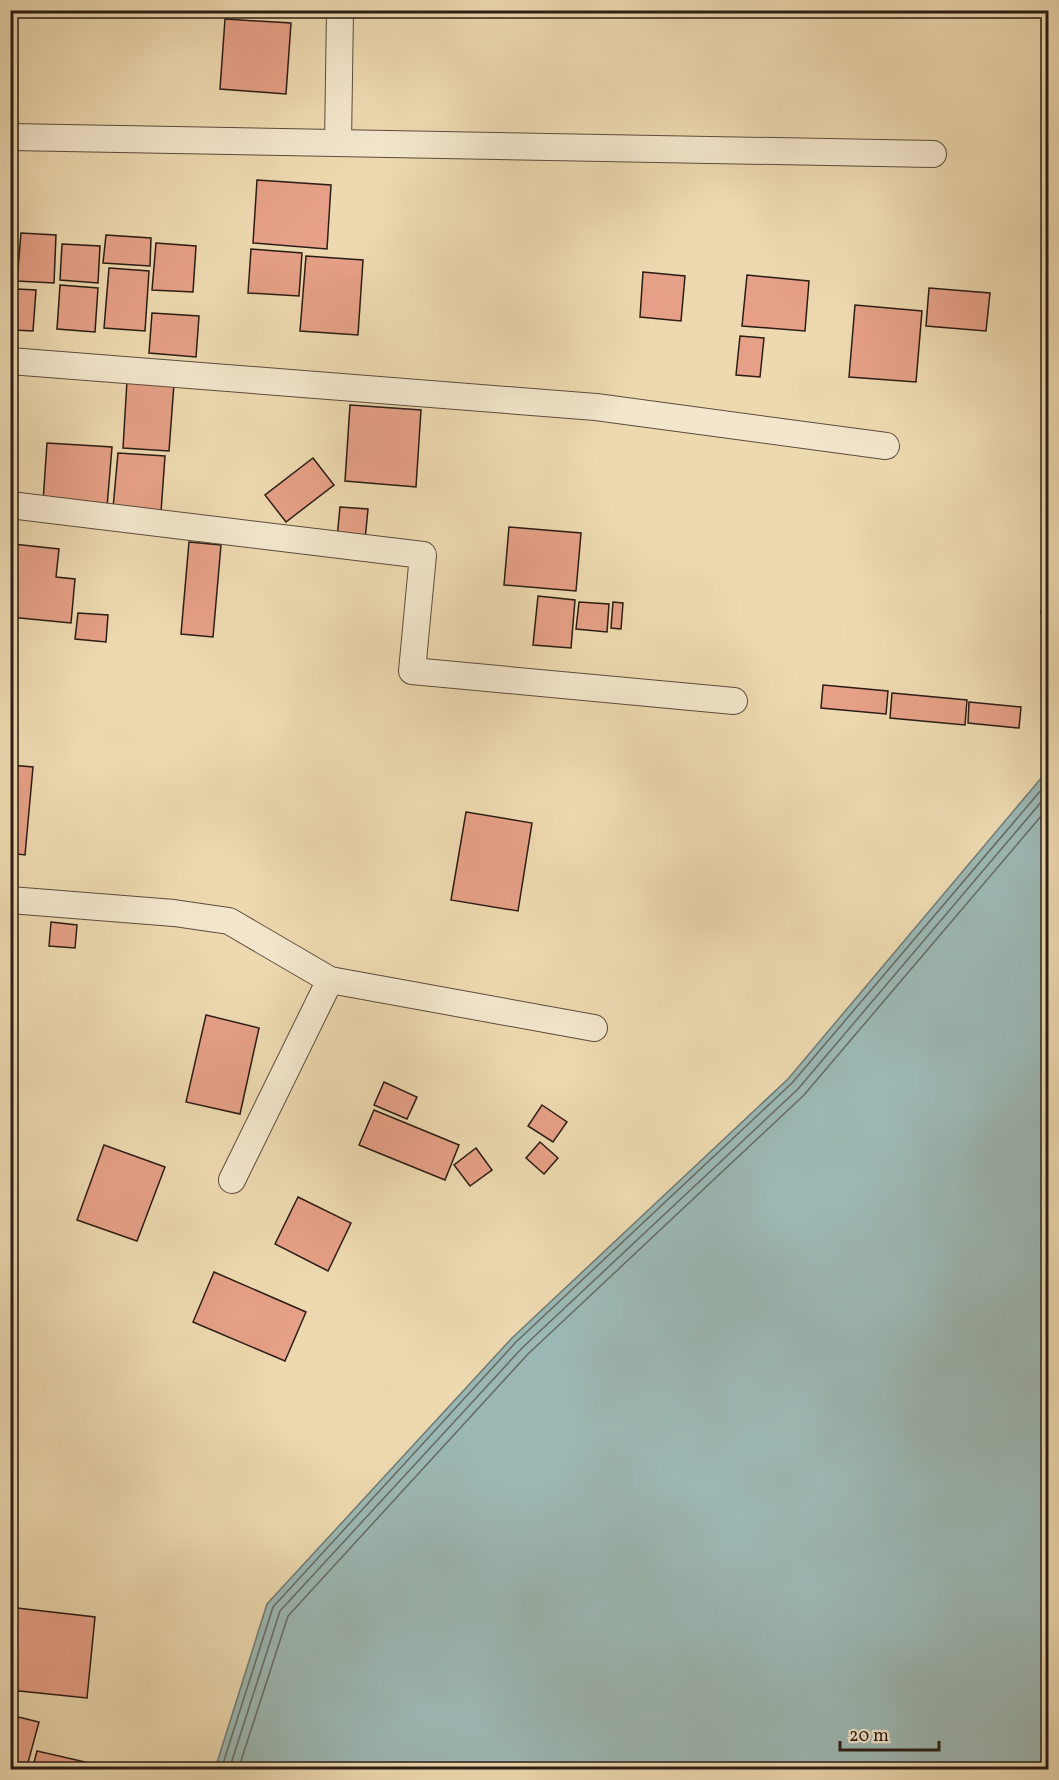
<svg xmlns="http://www.w3.org/2000/svg" width="1059" height="1780" font-family="Vollkorn,serif">
	<style>
		.water { fill: #9cb8b4; stroke: #6f7a74; stroke-width: 1.5 }
		.lines { fill: none; stroke-linecap: round; stroke-linejoin: round }
		.shore { stroke: #646a64; stroke-width: 1.5 }
		.building { fill: #e6a087; stroke: #2b1d14; stroke-width: 1.5 }
		.minor-casing { stroke: #5c4c3b; stroke-width: 28 }
		.minor { stroke: #f3e6cc; stroke-width: 26 }
	</style>
	<rect width="100%" height="100%" fill="#edd9b0"/>
	<filter id="stains"><feTurbulence type="fractalNoise" baseFrequency=".00333" numOctaves="4"/><feColorMatrix values="0 0 0 0 .2 0 0 0 0 .09 0 0 0 0 .02 0 0 0 .5 -.17"/></filter>
	<radialGradient id="worn" r=".72"><stop offset=".6" stop-color="#630" stop-opacity="0"/><stop offset="1" stop-color="#630" stop-opacity=".3"/></radialGradient>
	<path class="water" d="M1048 770V1769H215L267 1604 512 1338 788 1079Z"/>
	<g class="lines">
		<g class="shore">
			<path d="M221 1770 273 1607 516 1342 792 1083 1048 782"/>
			<path d="M229 1770 280 1611 522 1348 798 1089 1048 794"/>
			<path d="M238 1770 288 1616 528 1354 804 1095 1048 808"/>
		</g>
	</g>
	<g class="building">
		<path d="M225 19 291 23 286 94 220 89Z"/>
		<path d="M257 180 331 185 327 249 253 243Z"/>
		<path d="M10 231H15L11 279H10Z"/>
		<path d="M21 233 56 235 54 283 17 281Z"/>
		<path d="M106 235 151 238 150 266 103 263Z"/>
		<path d="M156 243 196 246 193 292 152 290Z"/>
		<path d="M62 244 100 246 98 283 60 280Z"/>
		<path d="M251 249 302 253 299 296 248 293Z"/>
		<path d="M306 256 363 260 358 335 300 331Z"/>
		<path d="M109 268 149 271 145 331 104 328Z"/>
		<path d="M643 272 685 276 681 321 640 317Z"/>
		<path d="M747 275 809 281 805 331 742 326Z"/>
		<path d="M60 285 98 288 95 332 57 329Z"/>
		<path d="M929 288 990 293 986 331 926 326Z"/>
		<path d="M17 289 36 290 33 331 14 330Z"/>
		<path d="M855 305 922 311 916 382 849 377Z"/>
		<path d="M152 313 199 316 196 357 149 353Z"/>
		<path d="M740 336 764 338 760 377 736 375Z"/>
		<path d="M127 381 174 384 169 451 123 448Z"/>
		<path d="M350 405 421 410 416 487 345 481Z"/>
		<path d="M47 443 112 447 107 507 43 502Z"/>
		<path d="M118 453 165 456 161 512 113 508Z"/>
		<path d="M313 458 334 485 286 522 265 495Z"/>
		<path d="M340 507 368 509 365 540 337 538Z"/>
		<path d="M509 527 581 533 576 591 504 585Z"/>
		<path d="M189 542 221 545 213 637 181 634Z"/>
		<path d="M13 544 59 549 56 577 75 579 71 623 10 617Z"/>
		<path d="M1044 582 1048 583V613H1041Z"/>
		<path d="M538 596 575 600 571 648 533 645Z"/>
		<path d="M579 602 609 604 607 632 576 629Z"/>
		<path d="M613 602 623 603 621 629 611 628Z"/>
		<path d="M78 613 108 615 106 642 75 639Z"/>
		<path d="M823 685 888 691 886 714 821 708Z"/>
		<path d="M892 693 967 700 965 725 890 718Z"/>
		<path d="M969 702 1021 707 1019 728 968 723Z"/>
		<path d="M10 765 33 767 25 855 10 853Z"/>
		<path d="M466 812 532 823 518 911 451 900Z"/>
		<path d="M51 922 77 925 75 948 49 946Z"/>
		<path d="M206 1015 259 1028 240 1114 186 1102Z"/>
		<path d="M384 1082 417 1097 407 1119 374 1105Z"/>
		<path d="M542 1105 567 1122 553 1142 528 1126Z"/>
		<path d="M374 1110 459 1145 445 1180 359 1145Z"/>
		<path d="M540 1142 558 1158 544 1174 526 1158Z"/>
		<path d="M104 1145 165 1167 137 1241 77 1220Z"/>
		<path d="M476 1148 492 1170 470 1186 454 1165Z"/>
		<path d="M298 1197 351 1223 328 1271 275 1244Z"/>
		<path d="M214 1272 306 1312 285 1361 193 1322Z"/>
		<path d="M17 1608 95 1617 87 1698 10 1690Z"/>
		<path d="M10 1715 39 1722 26 1770H10Z"/>
		<path d="M37 1751 94 1764 93 1770H32Z"/>
	</g>
	<g class="lines">
		<g class="minor-casing">
			<g id="minor">
				<path d="M10 137 933 154"/>
				<path d="M338 143 340 10"/>
				<path d="M10 361 596 407 886 446"/>
				<path d="M10 505 423 555 412 671 734 701"/>
				<path d="M10 900 174 913 229 921 330 980 594 1028"/>
				<path d="M232 1180 330 980"/>
			</g>
		</g>
		<use href="#minor" class="minor"/>
	</g>
	<rect width="1059" height="1780" fill="none" stroke="#edd9b0" stroke-width="36"/>
	<rect x="12" y="12" width="1035" height="1756" fill="none" stroke="#2b1d14" stroke-width="3"/>
	<rect x="18" y="18" width="1023" height="1744" fill="none" stroke="#2b1d14" stroke-width="1.5"/>
	<path d="M840 1741v9h99v-9" fill="none" stroke="#2b1d14" stroke-width="3"/>
	<text x="849" y="1741" font-size="18" fill="#2b1d14" stroke="#f3e6cc" stroke-width="4.5" paint-order="stroke">20 m</text>
	<rect width="100%" height="100%" filter="url(#stains)"/>
	<rect width="100%" height="100%" fill="url(#worn)"/>
</svg>
